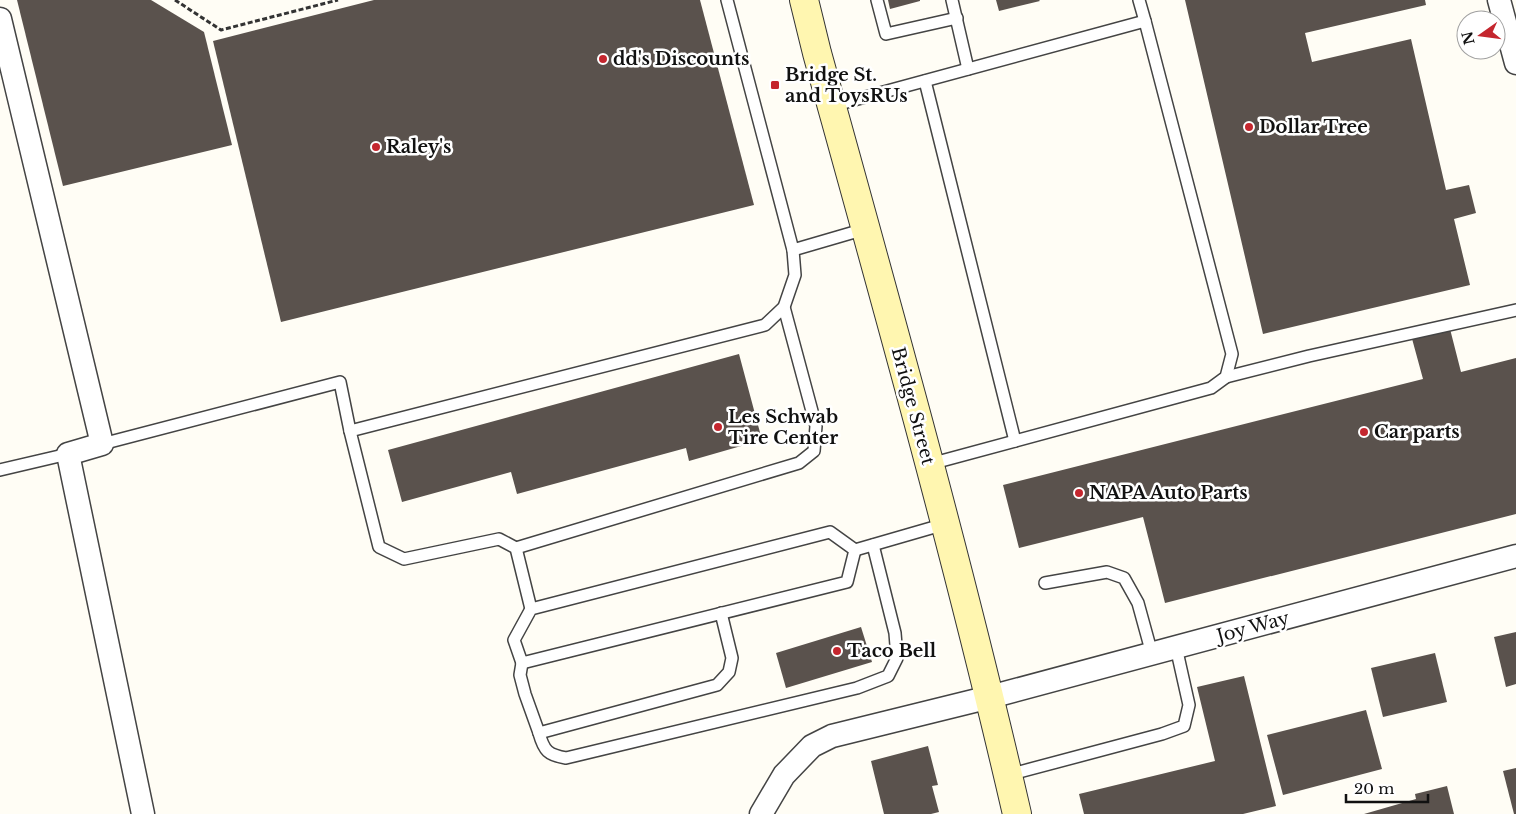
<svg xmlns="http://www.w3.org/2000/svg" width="1516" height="814" font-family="'Libre Baskerville',serif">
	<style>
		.building { fill: #5a524d }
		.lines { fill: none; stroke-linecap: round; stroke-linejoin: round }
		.service-casing { stroke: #444; stroke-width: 14 }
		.minor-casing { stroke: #444; stroke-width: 25 }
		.secondary-casing { stroke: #333; stroke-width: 30 }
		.path { stroke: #333; stroke-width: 3; stroke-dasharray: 5 2.5; stroke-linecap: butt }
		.service { stroke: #fff; stroke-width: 11 }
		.minor { stroke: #fff; stroke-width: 22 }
		.secondary { stroke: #fff6b0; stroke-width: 28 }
		.poi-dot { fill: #c4262e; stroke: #fff; stroke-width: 2 }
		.labels { text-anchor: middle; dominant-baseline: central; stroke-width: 5; stroke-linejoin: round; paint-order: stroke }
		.poi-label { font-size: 18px; font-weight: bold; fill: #111; stroke: #fff; text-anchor: start }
		.street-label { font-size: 18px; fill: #111; stroke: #fff }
	</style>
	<rect width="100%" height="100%" fill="#fffdf5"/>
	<g class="building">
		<path d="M17 0H151L204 32 232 145 63 186Z"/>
		<path d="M374 0H700L754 205 281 322 213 41Z"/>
		<path d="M888 0H920V1L890 9Z"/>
		<path d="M996 0H1039L1040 1 999 11Z"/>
		<path d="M1185 0H1425L1426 5 1305 33 1312 62 1411 39 1446 190 1469 185 1476 213 1454 219 1470 285 1263 334Z"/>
		<path d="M1449 325 1461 372 1516 358V514L1165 603 1143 517 1019 548 1003 485 1423 379 1411 335Z"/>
		<path d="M739 354 762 440 689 461 686 448 517 494 511 472 402 502 388 450Z"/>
		<path d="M861 627 872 662 786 688 776 653Z"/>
		<path d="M1516 632V684L1506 687 1494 637Z"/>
		<path d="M1435 653 1447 702 1383 717 1371 668Z"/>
		<path d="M1244 676 1276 806 1243 814H1084L1079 794 1215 761 1197 687Z"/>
		<path d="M1366 710 1382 769 1283 795 1267 735Z"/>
		<path d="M928 746 938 785 932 786 939 812 931 814H884L871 761Z"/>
		<path d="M1516 768V814H1514L1503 771Z"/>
		<path d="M1447 786 1454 814H1364L1416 799 1415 794Z"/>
	</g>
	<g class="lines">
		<g class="service-casing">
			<g id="service">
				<path d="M727 0 793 250"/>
				<path d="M877 0 886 34 957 18"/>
				<path d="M952 0 968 69"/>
				<path d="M1139 0 1145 21"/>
				<path d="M925 81 1015 441"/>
				<path d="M832 106 1145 21 1232 354 1226 377 1211 388 930 464"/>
				<path d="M1226 377 1309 356 1516 310"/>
				<path d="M102 444 340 382 350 431"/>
				<path d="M0 470 68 454"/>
				<path d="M830 532 855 550 847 582 522 663 514 640 531 609Z"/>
				<path d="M516 548 799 463 814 451 816 426 784 307"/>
				<path d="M855 550 945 524"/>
				<path d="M1045 583 1107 572 1124 578 1138 603 1152 654"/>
				<path d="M531 609 516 548 499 539 404 559 379 547 350 431 765 325 784 307 795 275 793 250 865 229"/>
				<path d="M522 663 520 675 525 694 539 733 717 685 729 672 732 658 721 613"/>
				<path d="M539 733C544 751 548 755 566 758L857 688 888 676 897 658 895 633 873 545"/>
				<path d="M1008 775 1162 734 1184 726 1189 705 1176 647"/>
			</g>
		</g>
		<g class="minor-casing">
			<g id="minor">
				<path d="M1499 0 1516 63"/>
				<path d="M0 19 102 444 68 454 143 814"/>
				<path d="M761 814 784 775 812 746 832 736 990 697 1516 556"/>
			</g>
		</g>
		<g class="secondary-casing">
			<path id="secondary" d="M804 0 817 53C887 306 958 558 1017 814"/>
		</g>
		<path class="path" d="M175 0 221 30 338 0"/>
		<use href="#service" class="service"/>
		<use href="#minor" class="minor"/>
		<use href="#secondary" class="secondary"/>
	</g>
	<g class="poi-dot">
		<circle cx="603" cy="59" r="5"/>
		<rect x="770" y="80" width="10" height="10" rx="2.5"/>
		<circle cx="1249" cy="127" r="5"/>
		<circle cx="376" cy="147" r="5"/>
		<circle cx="718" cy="427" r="5"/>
		<circle cx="1364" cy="432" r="5"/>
		<circle cx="1079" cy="493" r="5"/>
		<circle cx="837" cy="651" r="5"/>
	</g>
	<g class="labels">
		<g class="poi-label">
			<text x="613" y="59">dd's Discounts</text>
			<text x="785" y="75">Bridge St.<tspan x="785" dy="21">and ToysRUs</tspan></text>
			<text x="1259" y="127">Dollar Tree</text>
			<text x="386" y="147">Raley's</text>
			<text x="728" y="417">Les Schwab<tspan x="728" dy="21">Tire Center</tspan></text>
			<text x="1374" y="432">Car parts</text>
			<text x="1089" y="493">NAPA Auto Parts</text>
			<text x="847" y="651">Taco Bell</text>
		</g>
		<g class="street-label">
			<text transform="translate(913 406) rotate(75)">Bridge Street</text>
			<text transform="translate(1253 627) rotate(-15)">Joy Way</text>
		</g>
	</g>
	<g transform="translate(1481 35) rotate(256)"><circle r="24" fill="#ffffff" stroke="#a0a0a0"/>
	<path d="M0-4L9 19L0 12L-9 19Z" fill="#c4262e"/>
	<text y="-8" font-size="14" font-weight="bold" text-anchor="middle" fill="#111111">N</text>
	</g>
	<path d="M1346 794v8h82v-8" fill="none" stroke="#111111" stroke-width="2.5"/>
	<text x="1354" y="794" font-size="15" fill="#111111" stroke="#ffffff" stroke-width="4" paint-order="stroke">20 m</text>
</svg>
